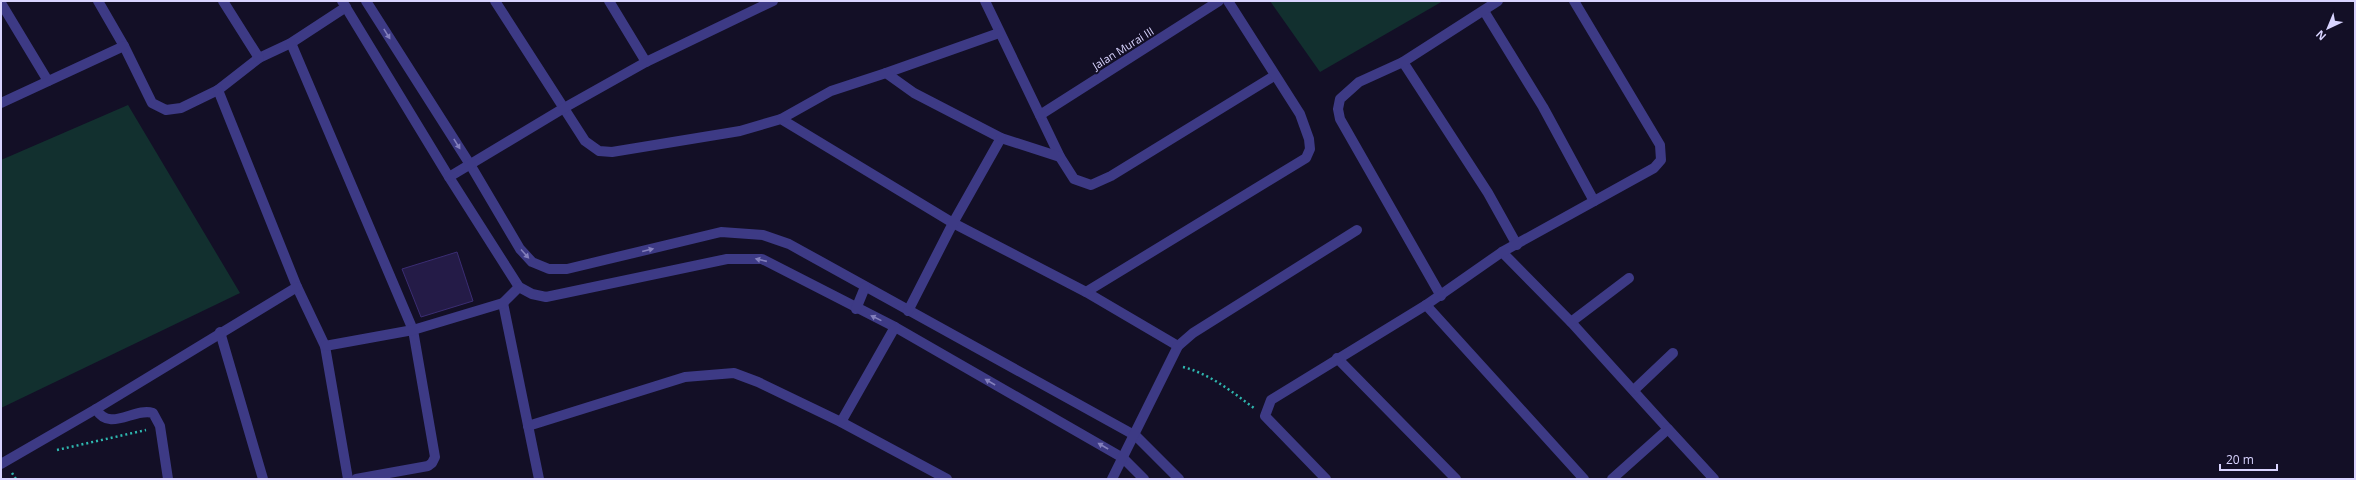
<svg xmlns="http://www.w3.org/2000/svg" width="2356" height="480" font-family="'Open Sans',sans-serif">
	<style>
		.green { fill: #12302f }
		.building { fill: #241b47; stroke: #3b2d73 }
		.lines { fill: none; stroke-linecap: round; stroke-linejoin: round }
		.path { stroke: #2fb8b0; stroke-width: 2.5; stroke-dasharray: 2 3; stroke-linecap: butt }
		.minor { stroke: #3d3a85; stroke-width: 10 }
		.oneway { fill: #837fbc }
		.labels { text-anchor: middle; dominant-baseline: central; stroke-width: 4; stroke-linejoin: round; paint-order: stroke }
		.street-label { font-size: 11px; fill: #d9d4ff; stroke: #130f26 }
	</style>
	<rect width="100%" height="100%" fill="#130f26"/>
	<g class="green">
		<path d="M1270 1H1443L1320 72Z"/>
		<path d="M128 105 240 293 1 408V160Z"/>
	</g>
	<path class="building" d="M457 252 473 301 421 317 402 269Z"/>
	<g class="lines">
		<g class="path">
			<path d="M1183 367C1210 374 1231 391 1254 408"/>
			<path d="M57 450 146 430"/>
			<path d="M12 473 16 479"/>
		</g>
		<g class="minor">
			<path d="M98 1 124 46 152 103 166 110 181 108 218 90 259 58 291 43 346 7"/>
			<path d="M223 1 259 58"/>
			<path d="M342 1 449 177 519 287 532 294 546 297 727 259H762L895 327 1123 458 1144 479"/>
			<path d="M366 1 471 166 520 249 532 262 549 269H567L721 232 763 235 789 244 1136 436 1179 479"/>
			<path d="M495 1 585 141 599 151 612 152 740 131 781 119 953 223 1086 292 1178 346"/>
			<path d="M609 1 646 62"/>
			<path d="M985 1 1060 157 1074 179 1091 185 1111 176 1274 76"/>
			<path d="M1 3 48 81"/>
			<path d="M1484 11 1543 107 1594 201"/>
			<path d="M291 43 413 330 435 457 432 463 428 466 356 479"/>
			<path d="M1403 62 1488 193 1517 245"/>
			<path d="M886 73 999 33"/>
			<path d="M218 90 297 287 325 346 348 479"/>
			<path d="M1 103 124 46"/>
			<path d="M1040 115 1219 1"/>
			<path d="M781 119 831 91 886 73 914 93 1001 138 1060 157"/>
			<path d="M449 177 564 108 646 62 773 1"/>
			<path d="M1502 252 1571 322 1668 429 1612 479"/>
			<path d="M1086 292 1306 158 1310 149 1309 139 1300 114 1228 1"/>
			<path d="M1441 296 1340 119 1338 109 1340 99 1359 82 1403 62 1498 1"/>
			<path d="M503 303 539 479"/>
			<path d="M1426 305 1584 479"/>
			<path d="M856 309 865 287"/>
			<path d="M908 311 953 223 1001 138"/>
			<path d="M1571 322 1629 278"/>
			<path d="M220 332 263 479"/>
			<path d="M325 346 413 330 503 303 519 287"/>
			<path d="M1337 358 1456 479"/>
			<path d="M1634 390 1673 353"/>
			<path d="M96 409C110 433 134 407 153 413L160 426 168 479"/>
			<path d="M841 422 895 327"/>
			<path d="M528 426 685 377 734 373 758 382 841 422 947 479"/>
			<path d="M1668 429 1714 479"/>
			<path d="M1 464 96 409 297 287"/>
			<path d="M1112 479 1178 346 1193 333 1357 230"/>
			<path d="M1326 479 1265 416 1271 400 1426 305 1502 252 1654 168 1661 160 1660 145 1574 1"/>
		</g>
	</g>
	<defs><path id="oneway-solid" d="M-6-.8H1V-3.2L6.5 0L1 3.2V.8H-6Z"/></defs>
	<g class="oneway">
		<use href="#oneway-solid" transform="translate(387 34) rotate(58)"/>
		<use href="#oneway-solid" transform="translate(457 144) rotate(58)"/>
		<use href="#oneway-solid" transform="translate(648 250) rotate(-14)"/>
		<use href="#oneway-solid" transform="translate(525 254) rotate(48)"/>
		<use href="#oneway-solid" transform="translate(761 260) rotate(-167)"/>
		<use href="#oneway-solid" transform="translate(876 318) rotate(-154)"/>
		<use href="#oneway-solid" transform="translate(990 382) rotate(-150)"/>
		<use href="#oneway-solid" transform="translate(1103 446) rotate(-150)"/>
	</g>
	<g class="labels">
		<g class="street-label">
			<text transform="translate(1123 48) rotate(-32)">Jalan Murai III</text>
		</g>
	</g>
	<rect width="2356" height="480" fill="none" stroke="#d9d4ff" stroke-width="4"/>
	<g transform="translate(2328 28) rotate(224)" stroke="#130f26" stroke-width="3" paint-order="stroke">
	<path d="M0-3L7 15L0 10L-7 15Z" fill="#d9d4ff"/>
	<text y="-6" font-size="11" font-weight="bold" text-anchor="middle" fill="#d9d4ff">N</text>
	</g>
	<path d="M2220 464v6h57v-6" fill="none" stroke="#d9d4ff" stroke-width="2"/>
	<text x="2226" y="464" font-size="12" fill="#d9d4ff" stroke="#130f26" stroke-width="3" paint-order="stroke">20 m</text>
</svg>
